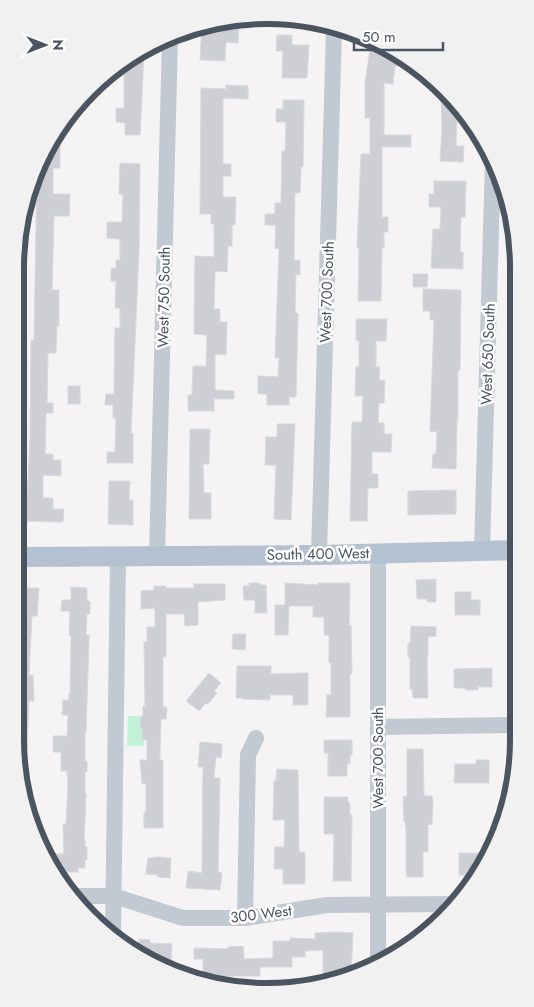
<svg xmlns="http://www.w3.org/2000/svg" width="534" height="1007" font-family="Jost,sans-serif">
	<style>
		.green { fill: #c2f1d7 }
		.building { fill: #cdcfd5; stroke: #d7d9de }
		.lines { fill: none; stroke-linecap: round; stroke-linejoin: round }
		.minor { stroke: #c1c9d2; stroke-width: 16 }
		.major { stroke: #b3c1d1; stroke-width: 20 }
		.labels { text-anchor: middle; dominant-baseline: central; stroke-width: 5; stroke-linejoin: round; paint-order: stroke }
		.street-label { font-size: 15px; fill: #4a5561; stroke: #fff }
		.rim { fill: none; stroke: #4a5561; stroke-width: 6 }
	</style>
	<rect width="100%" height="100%" fill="#f5f3f3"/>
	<path class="green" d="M128 716H141L140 728 143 729 144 746H127Z"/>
	<g class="building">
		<path d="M202 26 239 27 238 43 226 42 225 61 200 60Z"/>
		<path d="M277 35H292V45H309L307 78H282L283 51H276Z"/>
		<path d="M379 41 395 52 394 56H399L398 66H395L393 84 384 83V135H411V147H382V217H388V232H384V248H382L381 301H358L359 248H357L361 154H370V118H365V83L370 50 378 51Z"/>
		<path d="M144 53 140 135H125V123L116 122V108H124V64Z"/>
		<path d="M226 85 248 86V99L223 98V164H231V176H223V197H236L235 225H232V246H228L227 272 215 271 214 309H220V322H227L226 355 215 354V390L234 391V399H214V411H188V395H192L193 366H206L207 335 194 334 195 256 214 257V224H211V214H200L201 88 226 89Z"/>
		<path d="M441 87 467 116H457L456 146H464L463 162 440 161 442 129Z"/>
		<path d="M283 100H304L303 167H301L300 193H295L294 260H300V275L296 274 295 313H298L296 397H289V405H267V394H258V376L278 377 279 358H275L279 249 275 248 276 225H265V214H275V203H281L282 151H285L286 122H276V109H283Z"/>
		<path d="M60 131V168H53V194H70L69 216H54L52 290H59V326H57L56 353H48L47 403H53V413H46L45 454H53V460H61V476L43 475V498H53V509H64L63 522 26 521 30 437 31 340H34L37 170 41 155Z"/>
		<path d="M120 163 140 164 139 251 131 433H133V463H107V452H115L116 418H113V405H105L106 394H114L115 328H120V308H115L116 281H111V268H116V260H120V239L107 238V222H122L123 195 119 194Z"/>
		<path d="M434 181H466L465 217H461L460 252H463V269L431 268 433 229H440L441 207H429V194H434Z"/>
		<path d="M413 274H428L427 287H413Z"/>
		<path d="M423 289 461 290 460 370H458V420L457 419 456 469 432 468 433 454H436L437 432 430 431 434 320H430V311H423Z"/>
		<path d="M356 319H387L386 341H376V367H380L379 380H385L384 403H379L378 423H384V434H392L391 452H372V474H378V488H368L367 521H350L352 422H362L363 396H355L356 367H359V341L356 340Z"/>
		<rect x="68" y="386" width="12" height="18"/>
		<path d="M277 424H295L291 520 274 519 276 465H265L266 437H277Z"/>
		<path d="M190 429H210L209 464H203L204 493H211V519H189Z"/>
		<path d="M109 481H130L129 500H133V525L108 524Z"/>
		<path d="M456 490V514L408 515V491Z"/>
		<path d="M436 579V602H427V599H417L416 580Z"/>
		<path d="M249 583H260V585H266L267 613H255V600H244L243 586H249Z"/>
		<path d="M285 583 318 585V583H350L349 625H351L352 674H350V717H326L327 695H331V663H329V635H324V617H313V606H289L288 635H275V605H285Z"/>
		<path d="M194 584H225V600L198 602V625L185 626 184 614H166V657H163V707H166L167 709 166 719H161L160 751V760H163V828H144V812H146V784H142L140 760H147V740H142L143 729H140L141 716H143V706H145L144 642H147V627H155V608L141 609V591L154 590V586H166V588H194Z"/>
		<path d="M71 587 87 588V601H90V614H87L86 635H89V639L86 732 85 731V761H87V772H85V794H86L84 841H85V847H87V860H85V868H78V872H56L52 866V854H64L63 824H66L68 783 67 771H61V752H53V736H67L68 715H62L63 700H69V694H70L71 636 69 635 70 611H61L62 600H71Z"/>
		<path d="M16 588H39L37 616H32L29 675H33L34 701H29L26 776H21L15 740V714H17L16 695H15V629H17L18 602H15Z"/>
		<path d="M455 592H471V600H480V615H455Z"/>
		<path d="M411 626 436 627V636L428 637V657H427L428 698H413L412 689H410V657H408V643H410Z"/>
		<path d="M233 634H246L245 650 232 649Z"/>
		<path d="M237 666H271V674L308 673V705H293V695H270V700L243 699 242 698H236Z"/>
		<path d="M492 668V687H478V690H465V688H454V669Z"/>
		<path d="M209 673 221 683 214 691 217 693 208 704 206 703 199 711 186 701Z"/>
		<path d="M324 740H352V755H350V764H347V776H328V753H324Z"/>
		<path d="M200 742 222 744 221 758 216 757 214 778H220L218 872 222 873 220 890 186 888 188 871 202 873 203 767H198Z"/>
		<path d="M407 749H423L424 796H432L433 801 432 824 428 825V852H423V877H407L406 870V830L405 821H404L403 797 407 796Z"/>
		<path d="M476 760H489V783H454L455 764H476Z"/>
		<path d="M277 769 298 770 299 852H305V884H283V869H274L275 847H284L285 820H273L274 781H276Z"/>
		<path d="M324 797H348V802L350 804V815H352L351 881H333L334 834H324Z"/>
		<path d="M459 853H492L476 875H459Z"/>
		<path d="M159 857 171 858 170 878 158 877V875L146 874 148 858Z"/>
		<path d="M336 932 353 933 351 976 323 982V950L305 951V957H292V967H260V976H203V959H194V948L228 949V947L243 946 244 959 273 958V941H290V938L315 939V933Z"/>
		<path d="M139 939 150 940V943L172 944 171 963 154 962 138 955Z"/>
	</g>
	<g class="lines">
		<g class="minor">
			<path d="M482 551 493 158"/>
			<path d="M319 555 334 29"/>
			<path d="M157 556 170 38"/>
			<path d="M378 727 518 725"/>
			<path d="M70 896H114L183 918H245L327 905 455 904"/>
			<path d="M245 918 248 755 256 738"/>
			<path d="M113 936 118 556"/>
			<path d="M378 963V554"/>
		</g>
		<path class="major" d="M15 557 319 555 518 550"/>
	</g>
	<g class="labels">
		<g class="street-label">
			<text transform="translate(327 292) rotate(-88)">West 700 South</text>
			<text transform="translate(164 297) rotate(-89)">West 750 South</text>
			<text transform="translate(488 354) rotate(-88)">West 650 South</text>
			<text transform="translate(318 554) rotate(-1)">South 400 West</text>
			<text transform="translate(378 758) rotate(-90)">West 700 South</text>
			<text transform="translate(261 914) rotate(-7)">300 West</text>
		</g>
	</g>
	<path d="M0 0H534V1007H0ZM267 24H267A243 243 0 0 1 510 267V740A243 243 0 0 1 267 983H267A243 243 0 0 1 24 740V267A243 243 0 0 1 267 24Z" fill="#f1f1f2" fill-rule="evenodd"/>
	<path class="rim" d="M267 24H267A243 243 0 0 1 510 267V740A243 243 0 0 1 267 983H267A243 243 0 0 1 24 740V267A243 243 0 0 1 267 24Z"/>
	<g transform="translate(45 45) rotate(90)" stroke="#ffffff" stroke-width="4" paint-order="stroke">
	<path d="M0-4L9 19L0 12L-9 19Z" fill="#4a5561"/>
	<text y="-8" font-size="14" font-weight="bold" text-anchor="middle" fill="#4a5561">N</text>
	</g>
	<path d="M354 42v8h89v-8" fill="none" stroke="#4a5561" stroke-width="2.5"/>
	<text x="362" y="42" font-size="15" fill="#4a5561" stroke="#ffffff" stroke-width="4" paint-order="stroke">50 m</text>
</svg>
